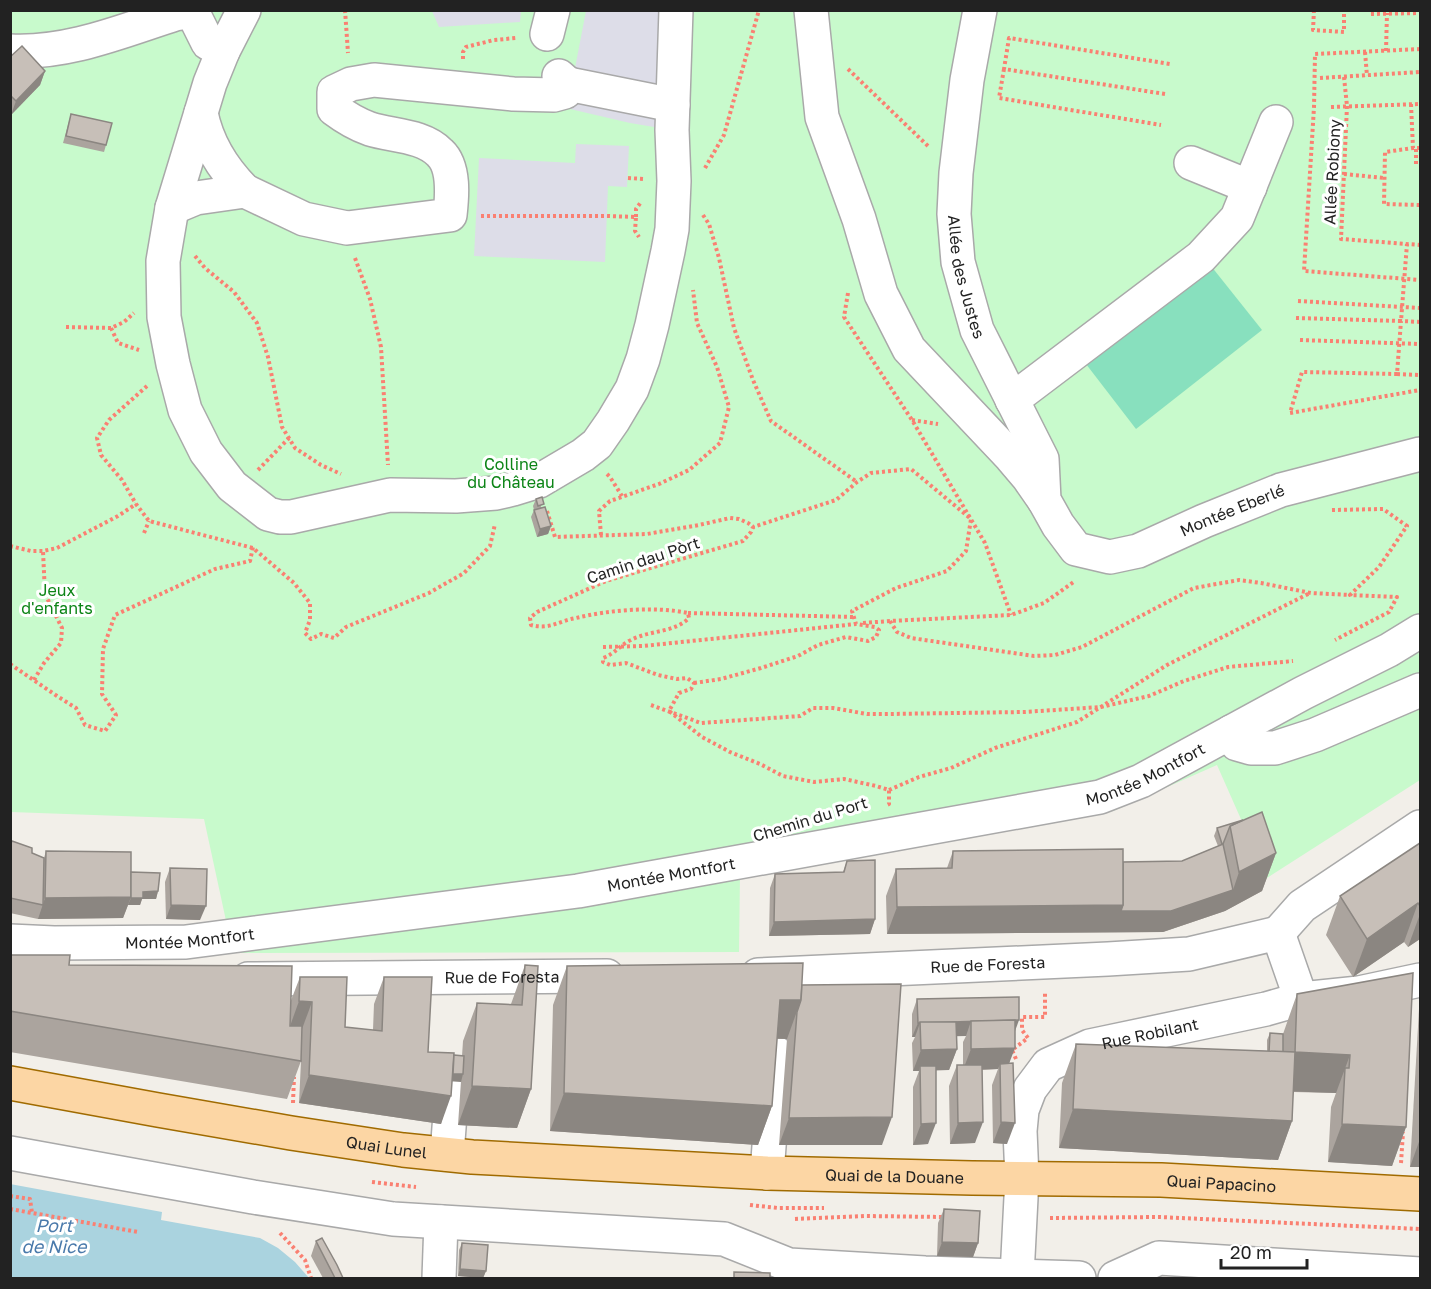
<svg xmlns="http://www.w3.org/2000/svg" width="1431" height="1289" font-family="'Golos Text',sans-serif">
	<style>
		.park { fill: #c8facc }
		.pitch { fill: #88e0be }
		.plaza { fill: #dddde8 }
		.water { fill: #aad3df }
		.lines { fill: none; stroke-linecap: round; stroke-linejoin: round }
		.minor-casing { stroke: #a9a9a9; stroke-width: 36 }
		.major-casing { stroke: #a06b00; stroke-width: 36 }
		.path { stroke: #fa8072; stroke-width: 4; stroke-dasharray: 3 3; stroke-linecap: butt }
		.minor { stroke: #fff; stroke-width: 33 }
		.major { stroke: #fcd6a4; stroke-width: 33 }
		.wall { fill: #aba49e }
		.shaded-wall { fill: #8b8681 }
		.building { fill: #c7bfb8; stroke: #8b8681; stroke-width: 1.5 }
		.labels { text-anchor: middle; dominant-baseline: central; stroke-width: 6; stroke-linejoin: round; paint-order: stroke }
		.street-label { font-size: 16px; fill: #222; stroke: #fff }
		.park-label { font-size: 16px; fill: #0c8416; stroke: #fff }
		.water-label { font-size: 18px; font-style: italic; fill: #4a7aab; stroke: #fff }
	</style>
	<rect width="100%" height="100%" fill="#f2efe9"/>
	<path class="park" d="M11 11H1420V780L1267 878 1217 765 1113 811 880 849 740 875 739 952 233 953 204 819 11 812Z"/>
	<path class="pitch" d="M1211 266 1262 330 1136 429 1086 364Z"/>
	<g class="plaza">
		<path d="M432 11H521L520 22 439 27Z"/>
		<path d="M586 11H691L672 130 630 123 570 109V94Z"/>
		<path d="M576 144 629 146 627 187 608 186 605 262 474 256 479 158 575 163Z"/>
	</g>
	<path class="water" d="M10 1184 162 1212 161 1220 260 1238 278 1248 295 1262 309 1278H11Z"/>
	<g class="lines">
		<g class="minor-casing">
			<g id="minor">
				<path d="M244 10 223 51 210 83 172 208 163 261 164 317 173 364 185 410 206 452 232 486 268 514 280 517H291L390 495 456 496 496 493 513 489 539 481 583 455 597 444 613 421 632 389 643 359 652 325 668 251 672 229 674 181 672 130 676 10"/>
				<path d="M811 10 822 117 859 219 881 294 909 349 1011 457 1028 477 1044 500"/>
				<path id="s1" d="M980 10 967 80 956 173 954 214 958 262 977 330 1042 459 1044 500 1058 525 1076 549 1110 557 1138 551 1204 521 1281 490 1420 454"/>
				<path d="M547 34 553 10"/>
				<path d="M10 51C68 54 122 31 175 14L187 12 196 19 208 43 223 51"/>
				<path d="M568 84 673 105"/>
				<path d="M201 113C207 143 223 169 245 191"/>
				<path d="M1191 163 1250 187"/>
				<path d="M172 208 196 198 245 191 304 219 347 228 450 215C452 197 455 167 440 153 423 135 392 136 370 129 356 124 346 118 334 109V92L351 84 374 80 513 94 554 95 565 92 568 84 559 76"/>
				<path d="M1012 400 1201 257 1237 218 1276 122"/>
				<path d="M1231 732 1237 744 1251 748H1275L1315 735 1420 690"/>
				<path d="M1278 933 1302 906 1420 827"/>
				<path d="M1278 933 1301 999"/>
				<path id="s2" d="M10 941 54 943 186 942 578 891 1100 797 1141 781 1303 693 1389 650 1420 631"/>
				<path id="s3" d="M758 975 1108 959 1189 954 1278 933"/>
				<path id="s4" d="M248 979 607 976"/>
				<path d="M10 1153 253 1197 393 1219 724 1239 789 1265 925 1273 1079 1278"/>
				<path d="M447 1154 452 1088"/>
				<path d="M767 1173 776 1053"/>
				<path id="s5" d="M1017 1276 1022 1178 1020 1131 1022 1110 1030 1089 1048 1065 1090 1046 1266 1009 1301 999 1359 993 1420 980"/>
				<path d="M439 1278 441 1222"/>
				<path d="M1115 1278 1159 1258 1420 1274"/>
			</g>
		</g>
		<g class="major-casing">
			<g id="major">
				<path id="s6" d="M10 1083 158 1110 291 1133 403 1150 472 1157 767 1173 972 1178 1161 1180 1420 1194"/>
			</g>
		</g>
		<g class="path">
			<path d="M345 10 348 53"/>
			<path d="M1314 10 1313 30 1344 32V10"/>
			<path d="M1371 14 1420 13"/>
			<path d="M1420 49 1315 54 1314 107 1304 271 1420 280"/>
			<path d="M1386 51 1387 13"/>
			<path d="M1365 52 1367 76"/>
			<path d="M463 59V52L466 47 494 40 516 38"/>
			<path d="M848 69 929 147"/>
			<path d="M1004 69 999 98 1161 125"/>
			<path d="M1344 77 1347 106"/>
			<path d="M1320 78 1420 72"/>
			<path d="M1165 94 1004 69 1009 38 1170 64"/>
			<path d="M1411 104 1413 148"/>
			<path d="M1347 106 1341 239 1420 245"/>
			<path d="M1331 107 1420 104"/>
			<path d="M1420 148H1413L1385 152 1384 204 1420 205"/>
			<path d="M1416 164V148"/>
			<path d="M705 168 724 135 759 10"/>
			<path d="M1344 174 1384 178"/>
			<path d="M628 178 644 179"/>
			<path d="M703 215 709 224 719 258 734 328 753 380 771 421 857 482"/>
			<path d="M481 216H607L636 217 635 231 639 237"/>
			<path d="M636 217V209L641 202"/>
			<path d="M195 256 205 268 234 292 257 323 268 357 282 427 295 448 321 465 341 474"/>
			<path d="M355 258 370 299 381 347 388 465"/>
			<path d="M848 293 844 317 912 420 985 543 1011 615"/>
			<path d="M1298 301 1420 308"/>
			<path d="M1296 318 1401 321 1407 244"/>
			<path d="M1420 322 1401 321 1397 374 1302 372 1290 413 1420 390"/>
			<path d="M66 327 111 328 124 322 134 313"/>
			<path d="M111 328 118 343 139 350"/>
			<path d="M1300 340 1420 344"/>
			<path d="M1397 374 1420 375"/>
			<path d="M147 386 109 420 97 438 101 455 122 480 136 504 149 521 253 548 294 583 310 603V620L305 633 311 639 321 634 334 638 346 627 429 593 464 573 490 546 495 524"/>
			<path d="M912 420 938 424"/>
			<path d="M258 470 289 438"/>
			<path d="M607 474 610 477 622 496"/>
			<path d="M1332 510 1383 509 1407 526 1379 567 1350 595 1397 597 1389 612 1335 640"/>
			<path d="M547 511 555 537 647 534 699 525 730 518 739 519 748 523 753 527 751 532 743 541 606 581 537 612 530 618 531 625C550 630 558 621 576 618 609 610 654 606 688 613L689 618C674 633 650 630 631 640 620 645 616 653 603 658V662L610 665 626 663 658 675 677 679 687 678 694 683 691 689 679 693 669 711 702 737 730 752 760 764 783 776 814 782 844 779 876 786 889 790V804L887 805"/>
			<path d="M144 533 149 521"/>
			<path d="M601 535 599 511 610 501 659 484 689 470 720 443 729 407 717 367 697 323 693 290"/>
			<path d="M10 546 31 551H43L57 548 118 516 136 504"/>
			<path d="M688 613 854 617"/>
			<path d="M890 621 897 632 911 638 1034 656 1055 655 1082 647 1194 588 1239 580 1261 583 1311 593 1350 595"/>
			<path d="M863 623 890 621 1011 615 1044 603 1075 581"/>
			<path d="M603 647 643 646 856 624"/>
			<path d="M10 664 57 696 76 708 85 725 105 731 116 715 102 694 103 649 115 615 215 569 250 561 253 547"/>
			<path d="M34 680 44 663 61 643 62 628 45 594 43 551"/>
			<path d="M694 683 721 679 761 668 798 656 818 645 846 637 868 641 876 637 879 630 875 627 856 624 852 611 896 588 947 571 966 551 971 519 911 469 871 473 857 482 836 500 753 527"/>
			<path d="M651 705 701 723 800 716 813 708H833L867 714H889L1024 712 1101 707 1149 696 1184 681 1228 667 1293 661"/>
			<path d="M889 790 919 777 951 768 995 748 1077 722 1167 665 1310 593"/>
			<path d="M1016 1059 1012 1050 1028 1038 1022 1030V1017H1045V991"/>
			<path d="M293 1103 294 1077"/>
			<path d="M1401 1163 1403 1132"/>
			<path d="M372 1182 416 1187"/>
			<path d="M10 1196 30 1199 32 1213"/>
			<path d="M750 1205 778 1208H824"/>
			<path d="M10 1209 138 1232"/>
			<path d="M1050 1218 1159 1217 1420 1229"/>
			<path d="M795 1219 865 1216 944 1217"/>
			<path d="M280 1233 305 1260 311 1278"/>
		</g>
		<use href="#minor" class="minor"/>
		<use href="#major" class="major"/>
	</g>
	<g class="wall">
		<path d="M10 57 45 71 40 85 11 115Z"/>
		<path d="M71 114 106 145 104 152 63 143Z"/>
		<path d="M536 499 542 508 551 526 548 534 537 537 531 517 534 510 533 506Z"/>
		<path d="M1243 820 1276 853 1262 891 1225 911 1163 932 887 934 886 896 896 869 947 868 953 851 1123 862 1182 861 1218 846 1214 836 1217 828Z"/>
		<path d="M1420 843V939L1408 947 1404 942 1353 977 1326 935 1340 896Z"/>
		<path d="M10 844 44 858 46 851 131 872 158 891 156 899H142L140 905H128L123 918 38 919 10 913Z"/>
		<path d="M847 861 875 919 870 934 769 936 770 888 775 874 843 872Z"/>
		<path d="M170 868 200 920 166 919 165 882Z"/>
		<path d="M10 955 290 1003 300 977 345 1027 373 1030 374 1004 384 977 428 1052 462 1056 463 1041 477 1003 511 1004 525 965 531 1089 517 1128 458 1125 461 1081H452L441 1124 299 1103 301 1061 287 1099 10 1052Z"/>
		<path d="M567 966 802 985 882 1145H779L787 1039H777L772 1106 758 1145 550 1131 553 1005Z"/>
		<path d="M1413 973 1406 1127 1392 1166 1328 1162 1331 1107 1336 1093 1293 1092 1292 1121 1278 1160 1059 1148 1062 1083 1076 1044 1267 1051V1040L1270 1033 1283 1034 1297 994Z"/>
		<path d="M917 999 1015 1031 1009 1064 1007 1144 993 1143 992 1085 998 1069 982 1070 975 1143 950 1144 949 1086 957 1065H963V1042L966 1036H956L957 1049 949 1070H936L928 1144 913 1145V1087L919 1071H913L912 1043 915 1037H912V1014Z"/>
		<path d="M1420 1004V1167H1410L1419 1009Z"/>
		<path d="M944 1209 978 1243 973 1257 937 1256 938 1223Z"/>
		<path d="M316 1241 343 1278H323L311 1256Z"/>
		<path d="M462 1243 486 1271 483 1278 458 1276 459 1250Z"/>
	</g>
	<g class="shaded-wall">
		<path d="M45 71 40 85 11 115 16 101Z"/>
		<path d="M551 526 548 534 537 537 540 529Z"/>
		<path d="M1276 853 1262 891 1225 911 1163 932 887 934 897 907 1233 890 1239 872Z"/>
		<path d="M158 891 156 899H142L140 905H128L131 898 143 892Z"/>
		<path d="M131 897 123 918 38 919 45 898Z"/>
		<path d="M1418 903 1404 942 1353 977 1367 939Z"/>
		<path d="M171 905 206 906 200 920 166 919Z"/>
		<path d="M1420 914V939L1408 947Z"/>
		<path d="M875 919 870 934 769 936 774 922Z"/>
		<path d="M780 1000H801L787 1039 766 1038Z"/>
		<path d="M299 1001 312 1002 302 1029H289Z"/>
		<path d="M1019 1020 1014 1034 971 1021Z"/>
		<path d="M971 1021 966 1036 920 1037V1023Z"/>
		<path d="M918 1023H920L915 1037H912Z"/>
		<path d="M1015 1048 1007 1069 1000 1064 998 1069 963 1070 971 1049Z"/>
		<path d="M957 1049 949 1070 920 1071V1066L919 1071H913L921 1050Z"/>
		<path d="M1295 1052 1350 1055 1336 1093 1281 1091Z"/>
		<path d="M421 1072 463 1074 461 1082 418 1079Z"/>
		<path d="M309 1075 451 1096 441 1124 299 1103Z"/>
		<path d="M472 1086 531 1089 517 1128 458 1125Z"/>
		<path d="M564 1093 772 1106 758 1145 550 1131Z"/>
		<path d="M1073 1109 1292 1121 1278 1160 1059 1148Z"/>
		<path d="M892 1117 882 1145H779L789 1118Z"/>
		<path d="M983 1122 975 1143 950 1144 958 1123Z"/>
		<path d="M1001 1122 1015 1123 1007 1144 993 1143Z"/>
		<path d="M936 1123 928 1144 913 1145 921 1124Z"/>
		<path d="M1342 1124 1406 1127 1392 1166 1328 1162Z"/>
		<path d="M1420 1139V1167H1410Z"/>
		<path d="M942 1242 978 1243 973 1257 937 1256Z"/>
		<path d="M460 1269 486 1271 483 1278 458 1276Z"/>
	</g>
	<g class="building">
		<path d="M22 46 45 71 16 101 10 95V57Z"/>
		<path d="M71 114 112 123 106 145 66 136Z"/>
		<path d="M542 497 544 504 538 506 536 499Z"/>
		<path d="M545 507 551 526 540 529 534 510Z"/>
		<path d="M1262 812 1276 853 1239 872 1230 826Z"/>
		<path d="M1243 820 1230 826 1223 844H1222L1217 828Z"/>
		<path d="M12 841 32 848V853L44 858 43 905 10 898V846Z"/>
		<path d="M1420 843V906L1418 903 1367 939 1340 896Z"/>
		<path d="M1223 844 1233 890 1171 911H1121L1123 905V862L1182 861Z"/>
		<path d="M1123 849V905L897 907 896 869 952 868 953 851Z"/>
		<path d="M46 851 131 852V897L45 898Z"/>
		<path d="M875 860V919L774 922 775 874 844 872 847 861Z"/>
		<path d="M170 868 207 869 206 906 171 905Z"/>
		<path d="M131 872 160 873 158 891 143 892V898H131Z"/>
		<path d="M10 955H70L69 965 292 966 290 1026H302L301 1061 10 1011Z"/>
		<path d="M803 963 801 1000H780L772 1106 564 1093 567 966Z"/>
		<path d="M525 965 538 966 531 1089 472 1086 477 1003 522 1005Z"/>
		<path d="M1413 973 1406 1127 1342 1124 1345 1068H1349L1350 1055 1295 1052 1297 994Z"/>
		<path d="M300 977H347L345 1027 382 1031 384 977H432L428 1052 454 1053 451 1096 309 1075 312 1002 299 1001Z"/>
		<path d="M901 984 892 1117 789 1118 797 1012 801 1000 802 985Z"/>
		<path d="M1019 997V1020L918 1023 917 999Z"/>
		<path d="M1015 1020V1048L971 1049V1021Z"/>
		<path d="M920 1022H956L957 1049 921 1050Z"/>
		<path d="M1270 1033 1283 1034V1052H1269Z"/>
		<path d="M1076 1044 1295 1052 1292 1121 1073 1109Z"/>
		<path d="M454 1055 464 1056 463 1074H453Z"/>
		<path d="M1013 1063 1015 1123 1001 1122 1000 1064Z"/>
		<path d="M957 1065H982L983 1122 958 1123Z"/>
		<path d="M920 1066H936V1123L921 1124Z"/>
		<path d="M944 1209 980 1211 978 1243 942 1242Z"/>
		<path d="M322 1238 337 1265 343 1278H335L316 1241Z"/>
		<path d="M462 1243 488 1245 486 1271 460 1269Z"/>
		<path d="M734 1272 770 1273V1278H734Z"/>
	</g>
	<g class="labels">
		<g class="street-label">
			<text transform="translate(1332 172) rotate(-87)">Allée Robiony</text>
			<text stroke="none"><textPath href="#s1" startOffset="270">Allée des Justes</textPath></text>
			<text stroke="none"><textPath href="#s1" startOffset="735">Montée Eberlé</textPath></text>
			<text transform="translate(643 560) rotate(-18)">Camin dau Pòrt</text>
			<text stroke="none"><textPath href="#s2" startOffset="1152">Montée Montfort</textPath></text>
			<text transform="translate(810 819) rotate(-17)">Chemin du Port</text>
			<text stroke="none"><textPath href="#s2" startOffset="666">Montée Montfort</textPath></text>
			<text stroke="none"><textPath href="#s2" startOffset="180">Montée Montfort</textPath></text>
			<text stroke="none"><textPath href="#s3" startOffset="230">Rue de Foresta</textPath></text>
			<text stroke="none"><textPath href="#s4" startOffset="254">Rue de Foresta</textPath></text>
			<text stroke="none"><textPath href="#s5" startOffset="326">Rue Robilant</textPath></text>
			<text stroke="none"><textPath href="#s6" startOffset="382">Quai Lunel</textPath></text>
			<text stroke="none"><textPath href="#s6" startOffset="891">Quai de la Douane</textPath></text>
			<text stroke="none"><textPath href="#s6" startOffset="1218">Quai Papacino</textPath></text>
		</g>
		<g class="park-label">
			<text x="511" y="464">Colline<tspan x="511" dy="18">du Château</tspan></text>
			<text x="57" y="590">Jeux<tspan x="57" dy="18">d'enfants</tspan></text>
		</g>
		<g class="water-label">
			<text x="54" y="1225">Port<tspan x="54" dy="21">de Nice</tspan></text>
		</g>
	</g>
	<rect width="1431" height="1289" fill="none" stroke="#222222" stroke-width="24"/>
	<path d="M1221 1259v9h86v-9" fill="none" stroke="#222222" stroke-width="3"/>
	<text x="1230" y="1259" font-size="18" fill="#222222" stroke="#ffffff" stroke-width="4.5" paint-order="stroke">20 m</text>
</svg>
